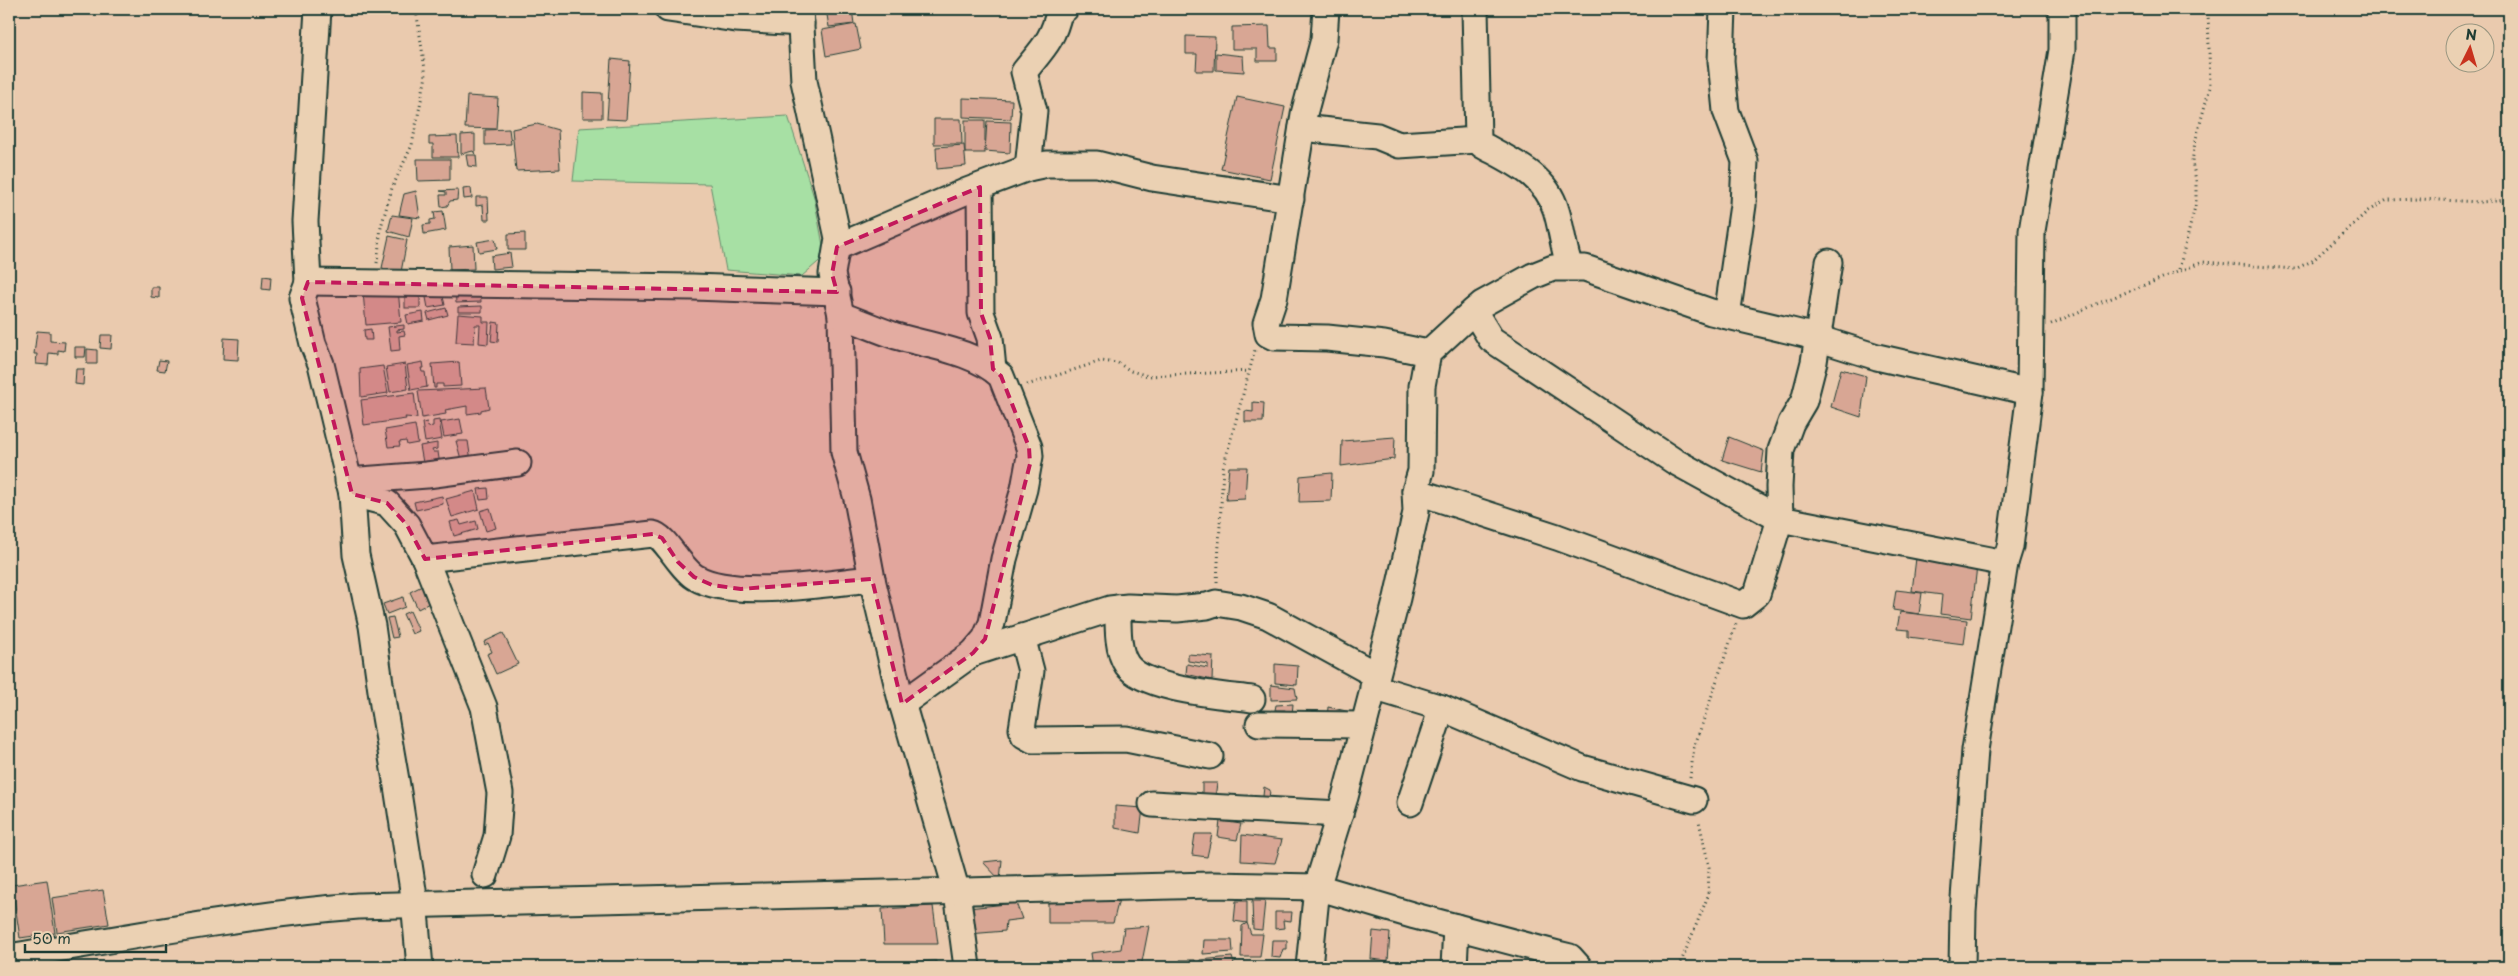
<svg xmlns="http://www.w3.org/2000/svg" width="2518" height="976" font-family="'Playpen Sans',sans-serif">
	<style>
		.green { fill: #a7e0a4; stroke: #638e6c }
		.building { fill: #d8a694; stroke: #1f3d34 }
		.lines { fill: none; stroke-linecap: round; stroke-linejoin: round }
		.minor-casing { stroke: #1f3d34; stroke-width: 29 }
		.path { stroke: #1f3d34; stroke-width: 3; stroke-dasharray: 1 4; stroke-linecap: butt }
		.minor { stroke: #ebd1b3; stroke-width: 25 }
		.marked { fill: #c2185b; fill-opacity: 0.2; stroke: #c2185b; stroke-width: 4; stroke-dasharray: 10 6; stroke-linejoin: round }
	</style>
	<rect width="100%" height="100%" fill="#eacaae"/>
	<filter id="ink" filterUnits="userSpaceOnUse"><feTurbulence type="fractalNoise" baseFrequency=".02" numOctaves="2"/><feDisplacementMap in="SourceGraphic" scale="10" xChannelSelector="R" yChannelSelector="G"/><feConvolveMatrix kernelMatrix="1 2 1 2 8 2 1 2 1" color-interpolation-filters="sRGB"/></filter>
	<g filter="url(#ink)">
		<path class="green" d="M788 116 814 197 825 256 802 276 726 270 710 184 573 181 579 128Z"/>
		<g class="building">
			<path d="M826 9H852L854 24 829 27Z"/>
			<path d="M856 24 861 49 826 56 822 30Z"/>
			<path d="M1269 26 1270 48H1277V61H1257V49H1232V27Z"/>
			<path d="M1186 36 1215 37 1214 71H1196L1197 54H1186Z"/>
			<path d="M1216 53 1243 56 1244 72 1216 70Z"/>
			<path d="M611 59 630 61 626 120 607 119Z"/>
			<path d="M583 92 602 93V118H583Z"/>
			<path d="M467 96 498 98 496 129 465 128Z"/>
			<path d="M1237 97 1285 107 1270 179 1221 169Z"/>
			<path d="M963 98 1012 100 1011 119 963 117Z"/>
			<path d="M934 119H961L962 144H934Z"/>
			<rect x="965" y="120" width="20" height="33"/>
			<path d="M987 121 1011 122 1010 153 985 151Z"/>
			<path d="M537 124 558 130 560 169 516 171 512 129Z"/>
			<path d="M509 129 511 144 485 145V130Z"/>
			<path d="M475 134V154L473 151 461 154V135Z"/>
			<path d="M457 136 458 157H433V144H429V137Z"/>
			<path d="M964 145 966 166 937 169 936 147Z"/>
			<path d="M466 155H476L477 167 468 166Z"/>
			<path d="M417 159H450V180L418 181Z"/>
			<path d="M471 188 472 198 464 199 463 189Z"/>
			<path d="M458 190 457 200 450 201 447 206 441 207 440 195H446V192L440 191Z"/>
			<path d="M416 191 420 218 399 215 404 194Z"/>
			<path d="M476 197H488L489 220H484L483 205 476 206Z"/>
			<path d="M443 211 446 230 424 234 423 225 430 224V220L435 219 434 212Z"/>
			<path d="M392 215 413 218 409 237 388 231Z"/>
			<path d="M525 233V250H508V234Z"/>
			<path d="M389 236 407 240 401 272 382 268Z"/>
			<path d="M495 239 497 249 479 252 477 242Z"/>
			<path d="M473 245 474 269 450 270 449 247Z"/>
			<path d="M510 253 512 267 492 269 491 256Z"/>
			<path d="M263 276 271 277 270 290 262 289Z"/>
			<path d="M151 287H159V298L151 297Z"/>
			<path d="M424 287 441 289 445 305 428 308Z"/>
			<path d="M480 287 481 302 456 303 455 288Z"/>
			<path d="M398 289 401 322 366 325 363 292Z"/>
			<rect x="405" y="289" width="15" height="19"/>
			<path d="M482 306V312H458V307Z"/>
			<path d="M446 308 448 315 429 320 427 313Z"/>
			<path d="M423 312 424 321 408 324 406 315Z"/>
			<path d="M458 314 483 316V322H489L488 344 479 343 480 325H475L474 343 456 342Z"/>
			<path d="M493 322 499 323 498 342 491 341Z"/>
			<path d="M404 325V329L397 330V332L404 331 405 335 399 336 400 350 391 351 388 327Z"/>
			<path d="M371 329 372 340H365L364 330Z"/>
			<path d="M37 331 50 332V341L65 342 64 351 58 350V354L49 353 48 365 36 364 37 354H34Z"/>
			<path d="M101 335H112L111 349 100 348Z"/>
			<path d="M224 338 239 339 238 360 223 359Z"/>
			<path d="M75 347H86L85 357H75Z"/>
			<path d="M87 349 97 350V364H87Z"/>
			<path d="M159 360 167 361 165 371 157 370Z"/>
			<path d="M423 362 424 368H421L422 372H425L427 387 411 390 407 365Z"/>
			<path d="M459 362 461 386 443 387V384H436V388H434L432 364Z"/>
			<path d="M405 364 408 389 390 392 386 367Z"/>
			<path d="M383 366 388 393 361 397 360 369Z"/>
			<path d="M76 369H84L83 385 75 384Z"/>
			<path d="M1841 369 1866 376 1861 417 1831 407Z"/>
			<path d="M486 388 489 408 481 410V412L467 414V406L445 410 446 414 422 418 418 391Z"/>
			<path d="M414 393 417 418 405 417 406 419 364 425 361 400Z"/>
			<path d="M1253 402 1264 403 1263 422H1245V411L1253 412Z"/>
			<path d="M460 419 463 434 444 437 441 422Z"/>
			<path d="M439 420 442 439 425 442 422 423 427 422 428 427 433 426V421Z"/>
			<path d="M415 425 418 443 407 445 406 441 399 442 400 446 388 447 385 430Z"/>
			<path d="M1395 437 1394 459 1341 466 1342 441Z"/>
			<path d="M1729 437 1764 451 1761 472 1722 460Z"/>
			<path d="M456 441H468L471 461 462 463Z"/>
			<path d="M437 443V449L432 450 433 452H438L440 465 424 468 420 446Z"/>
			<path d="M1229 467H1247L1245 499 1226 500Z"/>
			<path d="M1332 473 1331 501 1299 502 1300 476Z"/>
			<path d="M488 488 489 499 480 500 478 489Z"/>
			<path d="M475 491 479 509 452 517 446 499Z"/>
			<path d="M442 496 443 504 416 510 414 502Z"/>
			<path d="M490 508 496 528 486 531 480 511Z"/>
			<path d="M459 520 461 525 476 521 478 529 454 536 450 522Z"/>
			<path d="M1916 558 1977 566 1971 618 1940 614 1942 595 1912 591Z"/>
			<path d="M424 585 433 601 418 609 410 592Z"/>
			<path d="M1896 590 1922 593 1919 614 1893 610Z"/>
			<path d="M403 597 405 607 387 614 383 604Z"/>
			<path d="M410 611 419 631 412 634 403 614Z"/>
			<path d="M1900 612 1967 620 1964 644 1909 637V630L1897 629Z"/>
			<path d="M393 617 398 637 392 638 387 618Z"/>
			<path d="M503 633 518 664 496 674 487 654 492 652 488 643 485 645 484 642Z"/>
			<path d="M1188 654 1213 656 1212 680 1186 674 1187 664 1208 668V664L1188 661Z"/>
			<path d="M1275 664 1298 666 1297 685 1275 683Z"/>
			<path d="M1271 685 1295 688 1297 699 1271 700Z"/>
			<path d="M1293 704 1292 715 1285 710H1275L1276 705Z"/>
			<path d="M1328 707 1351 712 1347 720 1327 719Z"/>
			<path d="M1202 783H1217L1215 798 1202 796Z"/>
			<path d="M1264 787 1270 790 1269 799 1262 805Z"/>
			<path d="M1115 806 1143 808 1140 833 1115 828Z"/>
			<path d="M1220 821 1241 824 1237 840 1218 837Z"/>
			<path d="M1195 834H1212L1207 857 1192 855Z"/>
			<path d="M1242 835 1282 840 1275 863 1241 861Z"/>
			<path d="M1002 860 1000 880 983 862Z"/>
			<path d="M47 880 55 933 20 938 12 885Z"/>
			<path d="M103 890 109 924 57 932 52 898Z"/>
			<path d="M1119 899 1113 923H1048V901Z"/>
			<path d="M1236 901H1247V923L1234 921Z"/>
			<path d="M1252 901H1265L1262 930 1253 929Z"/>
			<path d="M1016 903 1022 919 1006 921 1005 931 969 934 968 908Z"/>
			<path d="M933 906 938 944H884L882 909Z"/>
			<path d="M1275 912H1292L1291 921 1283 920 1284 928 1275 929Z"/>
			<path d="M1247 923 1251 934H1263L1260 957H1241L1242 926Z"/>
			<path d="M1149 926 1141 967H1093L1091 953 1121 949 1124 928Z"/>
			<path d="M1373 931 1390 933 1388 961 1371 959Z"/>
			<path d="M1204 940H1232L1233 952 1203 954Z"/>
			<path d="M1272 940H1287V949H1283L1280 958 1271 957Z"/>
			<path d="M1232 957 1235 967H1200V960Z"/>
			<path d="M1180 960H1195L1196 967H1181Z"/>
			<path d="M936 961 937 967H833V966Z"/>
		</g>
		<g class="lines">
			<g class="minor-casing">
				<g id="minor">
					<path d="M318 9 305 221 308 282 302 298 313 344 321 364 352 494 356 555 372 626 383 705 397 786 413 890 420 967"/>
					<path d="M668 9 736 19 801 23"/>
					<path d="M800 9 804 81 838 238 832 274 841 315 844 452 857 499 872 579 900 696 957 892 967 967"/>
					<path d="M1326 9 1324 39 1304 114 1274 299 1266 323 1268 334 1274 337 1327 338 1384 344 1428 353"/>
					<path d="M1475 9 1478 140 1482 145C1511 161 1546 175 1556 210 1562 229 1563 248 1570 267"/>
					<path d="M1723 9 1721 61 1726 111 1745 161 1743 205 1727 316"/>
					<path d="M1302 128 1377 136 1399 145 1478 140"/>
					<path d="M1028 168 1034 111 1024 72C1041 50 1053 41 1059 12L1065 9"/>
					<path d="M980 187 981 313 990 338 993 369"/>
					<path d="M837 247 967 191 1028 168 1047 164H1097L1152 178 1291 199"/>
					<path d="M308 282 693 287 837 292"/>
					<path d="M1474 311 1491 339 1674 461 1780 519 2005 563"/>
					<path d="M841 315C860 322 878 330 896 336 930 346 974 351 1001 376L1029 447 1030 456 1024 489 1004 559 992 623 985 639 973 653 902 704"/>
					<path d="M348 481 427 475 518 463"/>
					<path d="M1415 491 1557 537 1743 605 1757 594 1780 519 1779 487 1781 450 1791 423 1804 401 1814 362 1829 262"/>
					<path d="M352 494 387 503 407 525 425 559 484 707 500 793 497 836 485 875"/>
					<path d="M425 559 653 534C665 536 680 568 695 577 733 600 827 583 872 579"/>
					<path d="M1118 608C1118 625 1117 651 1127 665 1145 690 1223 695 1252 699"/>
					<path d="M1022 637 1031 671 1022 729 1024 735 1033 740 1126 739 1210 756"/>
					<path d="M973 653 1110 609 1128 607 1177 609 1207 606 1216 603 1241 607 1268 616 1376 675"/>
					<path d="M1373 687 1442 708 1582 768 1694 800"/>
					<path d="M1259 724 1363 725"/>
					<path d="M1410 803 1442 708"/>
					<path d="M1152 804 1340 814"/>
					<path d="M9 957C125 938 240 915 358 906L1212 885 1317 887 1415 916 1558 954 1570 957 1579 967"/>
					<path d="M1309 967 1317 887 1345 797 1397 598 1416 512 1415 491 1421 471 1422 386 1428 353 1467 317 1482 304 1533 276 1553 268H1585L1711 312 1804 334 1877 357 2030 392"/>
					<path d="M1454 967 1456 927"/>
					<path d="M1962 967 1963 912 1975 750 2005 563 2010 547 2030 392 2032 231 2062 50V9"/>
				</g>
			</g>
			<g class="path">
				<path d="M377 263 381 227 392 188 412 145 426 76 416 9"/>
				<path d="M2179 269 2196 203V180L2192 162 2195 142 2210 87 2208 9"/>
				<path d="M2051 324 2099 303 2203 262 2295 269 2312 261 2368 211 2387 200 2419 199 2480 202 2509 200"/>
				<path d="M1027 385 1101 361 1118 363 1131 371 1148 376 1249 371"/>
				<path d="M1217 582 1223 468 1255 350"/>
				<path d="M1690 778 1694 748 1736 624"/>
				<path d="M1679 967 1708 896 1709 867 1699 821"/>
			</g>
			<use href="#minor" class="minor"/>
		</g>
	</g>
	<path class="marked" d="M980 187 981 313 990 338 993 369 1001 376 1029 447 1030 464 985 639 973 653 902 704 872 579 741 589 712 585 694 577 678 562 662 538 653 534 425 559 407 525 387 503 352 494 302 298 308 282 837 292 832 274 837 247Z"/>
	<rect width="2518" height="976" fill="none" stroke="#ebd1b3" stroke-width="30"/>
	<rect x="15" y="15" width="2488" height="946" fill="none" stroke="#1f3d34" stroke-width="2" filter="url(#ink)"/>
	<g transform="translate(2470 48) rotate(5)"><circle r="24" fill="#ebd1b3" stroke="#999680"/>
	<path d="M0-4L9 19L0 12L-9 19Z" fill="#c8321e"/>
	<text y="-8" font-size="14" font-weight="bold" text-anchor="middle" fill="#1f3d34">N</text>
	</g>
	<path d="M25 944v8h141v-8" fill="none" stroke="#1f3d34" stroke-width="2.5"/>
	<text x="32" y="944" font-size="15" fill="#1f3d34" stroke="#ebd1b3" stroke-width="4" paint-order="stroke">50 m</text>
</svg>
